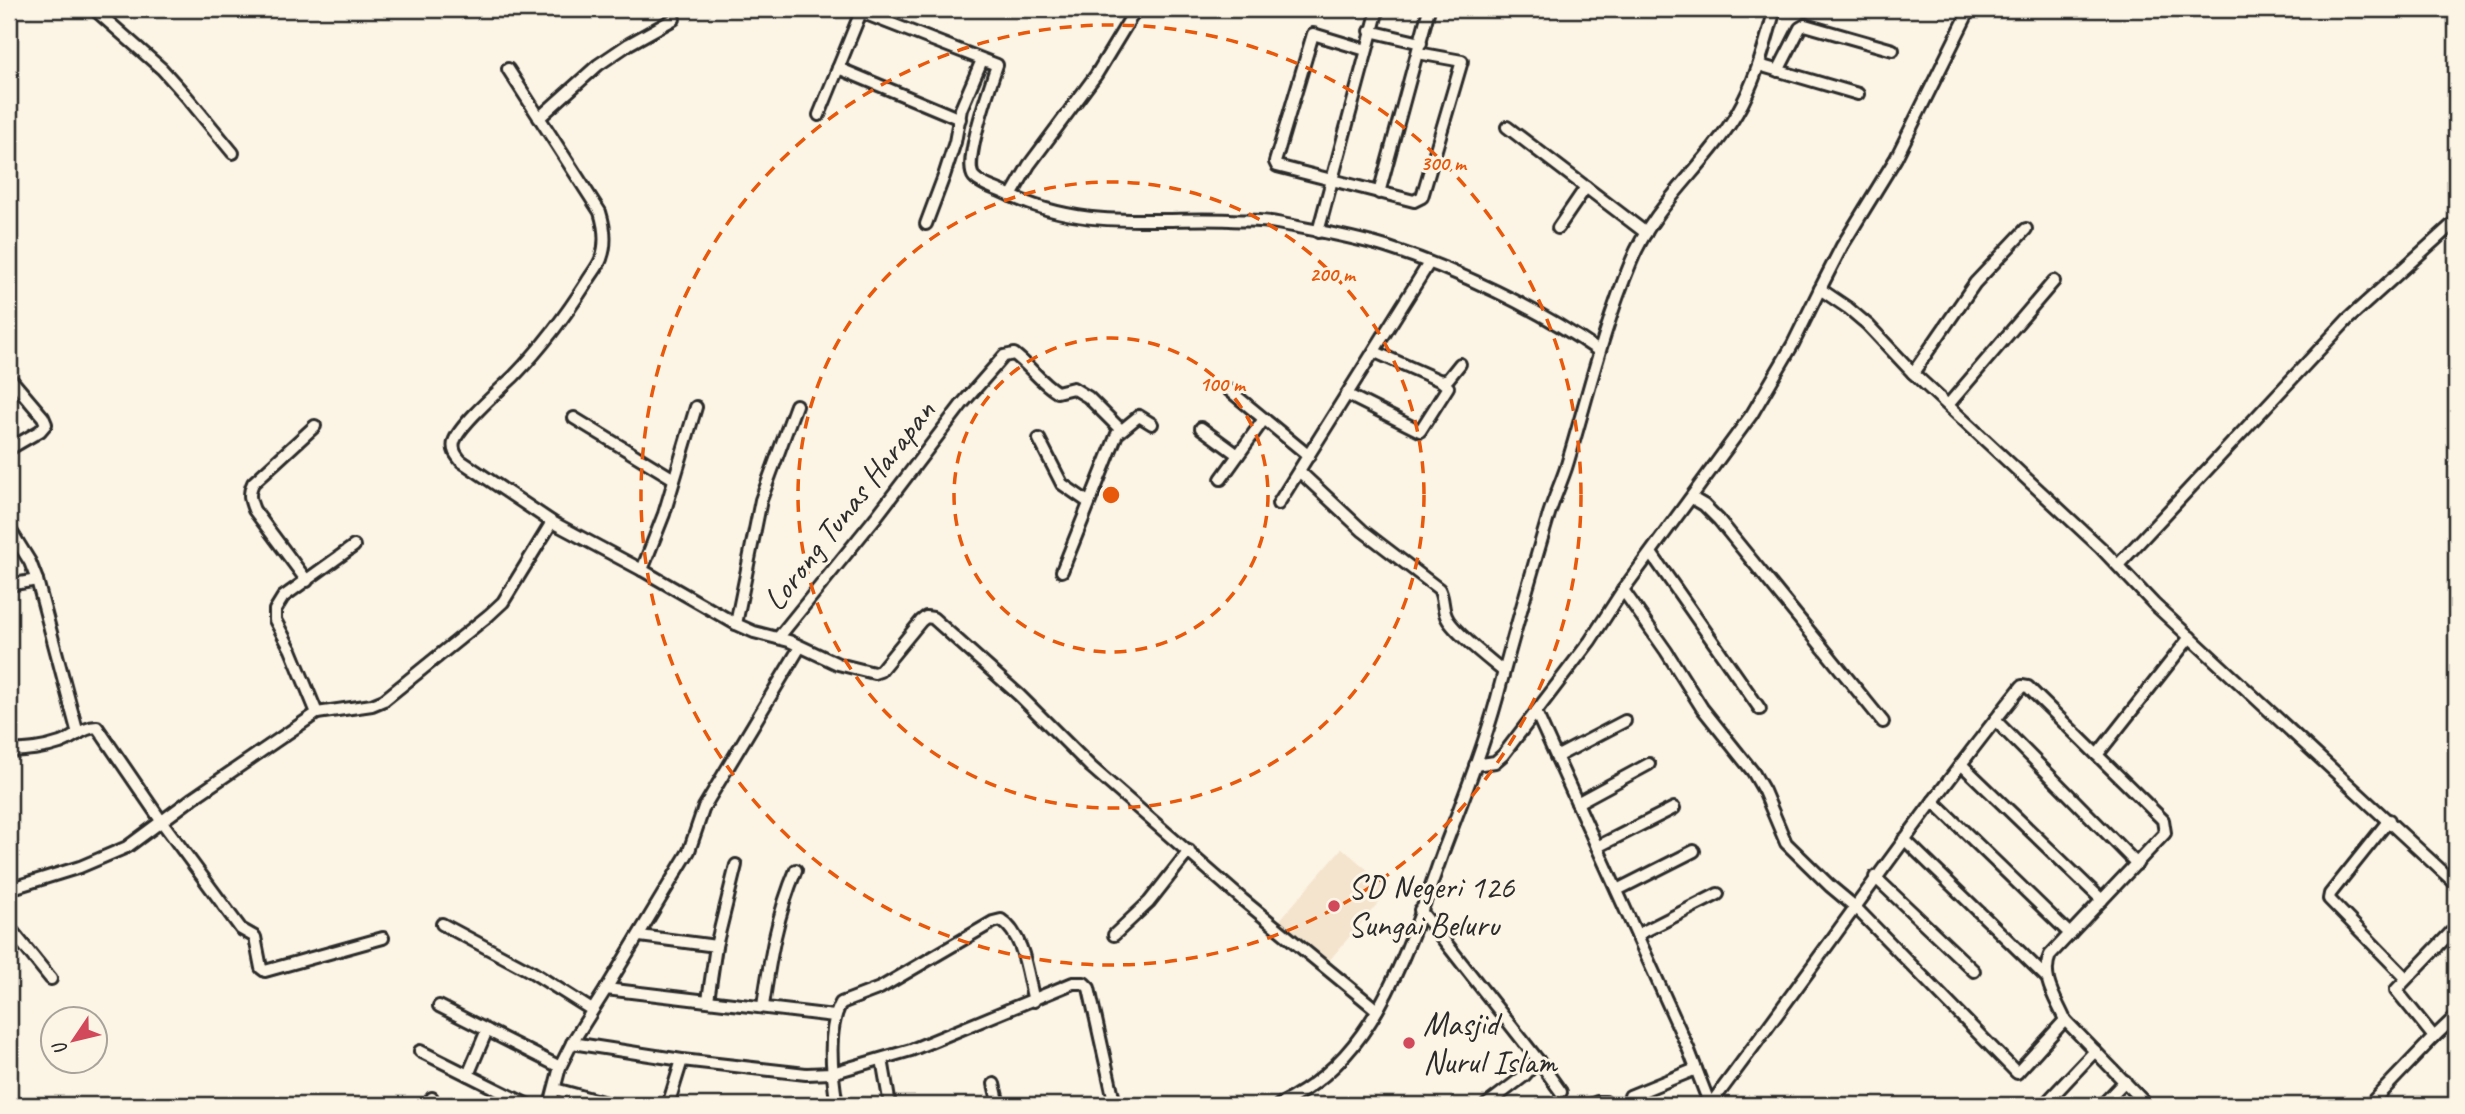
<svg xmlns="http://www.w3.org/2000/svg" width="2465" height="1114" font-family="Caveat,sans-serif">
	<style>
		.built { fill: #f4e4cd }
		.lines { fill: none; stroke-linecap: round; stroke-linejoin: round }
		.minor-casing { stroke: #2b2b2b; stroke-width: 16 }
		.minor { stroke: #fcf5e5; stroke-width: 10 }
		.ring { fill: none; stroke: #e8590c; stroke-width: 3.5; stroke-dasharray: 12 9 }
		.poi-dot { fill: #d1495b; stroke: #fcf5e5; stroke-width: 2.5 }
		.labels { text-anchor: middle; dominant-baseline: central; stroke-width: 6; stroke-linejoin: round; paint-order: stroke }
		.street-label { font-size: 33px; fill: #2b2b2b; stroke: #fcf5e5 }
		.poi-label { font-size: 33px; fill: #2b2b2b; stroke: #fcf5e5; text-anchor: start }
		.centre { fill: #e8590c; stroke: #fcf5e5; stroke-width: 3.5 }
		.ring-label { font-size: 21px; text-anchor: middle; font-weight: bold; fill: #e8590c; stroke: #fcf5e5; stroke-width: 6; stroke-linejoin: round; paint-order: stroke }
	</style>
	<rect width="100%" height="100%" fill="#fcf5e5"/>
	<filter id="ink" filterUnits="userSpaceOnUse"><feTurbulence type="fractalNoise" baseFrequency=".0143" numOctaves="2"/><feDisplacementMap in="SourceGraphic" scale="14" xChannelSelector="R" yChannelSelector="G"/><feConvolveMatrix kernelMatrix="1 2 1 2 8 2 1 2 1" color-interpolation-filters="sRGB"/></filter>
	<g filter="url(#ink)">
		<path class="built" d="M1342 848 1390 889 1328 962 1278 922Z"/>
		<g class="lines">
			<g class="minor-casing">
				<g id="minor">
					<path d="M94 9 162 69 187 97 233 153"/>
					<path d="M1370 31 1421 43"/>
					<path d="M1366 50 1313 34 1275 162 1277 166 1414 201 1422 197 1462 61 1418 53"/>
					<path d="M1759 65 1858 94"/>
					<path d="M838 68 960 119"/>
					<path d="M508 69 600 212C605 228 607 243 601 259 598 267 591 275 587 282 566 315 542 347 515 375 501 389 459 425 454 442 452 450 456 455 461 461L552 522 642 570 736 624 754 632 789 641 838 664 874 673 880 671 921 621 926 617 933 618 1019 695 1091 767 1243 900 1377 1010"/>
					<path d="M1778 71 1800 28 1805 25 1893 50"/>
					<path d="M819 115 861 12 997 65C991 83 962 164 974 177 981 185 997 189 1007 194 1082 231 1150 217 1230 220 1245 221 1262 220 1277 223 1313 230 1351 236 1386 247 1458 270 1537 308 1599 351"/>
					<path d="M539 118 598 65 629 44 674 19"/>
					<path d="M1507 127 1646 233"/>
					<path d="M1379 193 1429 9"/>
					<path d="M1011 196 1029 165 1096 75 1136 9"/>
					<path d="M926 224 944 176 955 142 961 109 982 60"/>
					<path d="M1558 228 1586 187"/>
					<path d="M1318 232 1378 9"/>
					<path d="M1820 289 1842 246 1896 158 1970 9"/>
					<path d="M1375 352 1441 381 1448 379 1460 364"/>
					<path d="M1913 373 1975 283 2026 229"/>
					<path d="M9 377 43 417 46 424 40 431 9 449"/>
					<path d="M1229 390 1309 456"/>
					<path d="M1348 395 1420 431 1448 387 1441 381"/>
					<path d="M1948 405 2054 281"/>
					<path d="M574 418 674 479"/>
					<path d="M1201 428 1238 455"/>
					<path d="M1039 439 1062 484 1088 502"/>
					<path d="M1299 471 1363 531 1439 589C1444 598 1442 607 1446 616 1451 630 1490 660 1503 671"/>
					<path d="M1221 479 1264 419"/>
					<path d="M1692 498 1704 505 1719 520 1883 722"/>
					<path d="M1278 504 1429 263"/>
					<path d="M9 528 30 562 37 580 78 734"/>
					<path d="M1651 553 1760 709"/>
					<path d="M2118 565 2348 319 2456 221"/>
					<path d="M642 570 664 514 696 407"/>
					<path d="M1062 571 1117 434 1139 416 1152 424"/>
					<path d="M307 581 254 510C250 500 248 494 253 483L315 426"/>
					<path d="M9 585 37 580"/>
					<path d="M1623 590 1666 651 1702 708 1753 772 1764 791 1786 843 1830 886 1854 906 2017 1073 2065 1020C2056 999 2040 978 2050 955L2165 833 2163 820 2097 755"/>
					<path d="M736 624 761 500 796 405"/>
					<path d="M778 638 876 517 962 404 1004 356 1014 354C1030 366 1040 382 1057 392L1073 388 1088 397 1120 429"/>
					<path d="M1536 712 1688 1048 1710 1105"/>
					<path d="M317 713 372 705 384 700 489 615 503 602 552 522"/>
					<path d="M1995 720 2137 864"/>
					<path d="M9 751C27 750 43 749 60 743 73 739 83 727 97 727L162 822 241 929 255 937 261 968 265 971 383 938"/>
					<path d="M1556 757 1625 721"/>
					<path d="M1961 764 2102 900"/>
					<path d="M1475 765 1495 762 1503 755 1590 641 1623 590 1752 414 1793 344 1820 289 1848 308 1868 325 1913 373 2101 548 2154 604 2456 884"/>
					<path d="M1933 801 2070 934"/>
					<path d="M1577 803 1649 764"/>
					<path d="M2389 820 2330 894 2329 899 2406 978"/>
					<path d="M1904 839 2046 977"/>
					<path d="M1597 847 1674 808"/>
					<path d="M1875 877 1974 971"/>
					<path d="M9 889 80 867 127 847 193 798 317 713 291 650 275 620V610L283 597 354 546"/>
					<path d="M1617 890 1694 851"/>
					<path d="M1420 910 1538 1060 1524 1076 1486 1105"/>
					<path d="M442 924 532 972 592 1010"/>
					<path d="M9 927 51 979"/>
					<path d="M2456 927 2396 990 2434 1037 2456 1016"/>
					<path d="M1114 935 1149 902 1189 851"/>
					<path d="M1637 935 1718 894"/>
					<path d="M640 936 716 946"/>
					<path d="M606 989 689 851 704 807 800 647"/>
					<path d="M708 1000 716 946 736 865"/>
					<path d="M439 1006 560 1067"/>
					<path d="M763 1006C770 959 777 914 796 870"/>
					<path d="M2065 1020 2147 1105"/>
					<path d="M572 1043 682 1060 806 1074 832 1073 911 1050 1073 983H1084L1089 988 1115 1105"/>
					<path d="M420 1051 528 1105"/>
					<path d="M882 1059 890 1105"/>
					<path d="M1538 1060 1561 1092"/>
					<path d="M468 1075 487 1030"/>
					<path d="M994 1084 999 1105"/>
					<path d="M555 1089 613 1105"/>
					<path d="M1630 1096 1696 1069"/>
					<path d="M2046 1103 2095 1051"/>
					<path d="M428 1105 432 1098"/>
					<path d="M550 1105 560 1067 572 1043 606 989 834 1016"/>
					<path d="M668 1105 682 1060"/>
					<path d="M837 1105C832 1076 826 1030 841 1003L880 988 993 922 1001 920C1025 936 1027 975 1034 1001"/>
					<path d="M1279 1105C1313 1088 1340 1065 1362 1034 1398 984 1423 907 1444 849 1463 799 1483 749 1497 698 1513 636 1531 575 1549 514 1554 498 1561 483 1566 468 1587 399 1603 329 1631 262 1654 204 1706 166 1737 113 1756 81 1765 44 1775 9"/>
					<path d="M1590 1105 1597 1102H1605L1606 1105"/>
					<path d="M1710 1105C1815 966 1913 822 2022 686L2028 687 2033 692 2097 755 2190 637"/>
					<path d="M2102 1105 2125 1081"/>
					<path d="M2369 1105 2434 1037"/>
				</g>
			</g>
			<use href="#minor" class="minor"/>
		</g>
	</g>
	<g class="ring">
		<circle cx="1111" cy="495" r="157"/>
		<circle cx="1111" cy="495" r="313"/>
		<circle cx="1111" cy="495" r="470"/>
	</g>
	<g class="poi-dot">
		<circle cx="1334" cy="906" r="7"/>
		<circle cx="1409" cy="1043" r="7"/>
	</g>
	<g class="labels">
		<g class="street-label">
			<text transform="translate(849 505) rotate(-52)">Lorong Tunas Harapan</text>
		</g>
		<g class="poi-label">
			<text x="1348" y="887">SD Negeri 126<tspan x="1348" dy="38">Sungai Beluru</tspan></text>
			<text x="1423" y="1024">Masjid<tspan x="1423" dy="38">Nurul Islam</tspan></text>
		</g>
	</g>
	<circle cx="1111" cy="495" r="10" class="centre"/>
	<g class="ring-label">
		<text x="1443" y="170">300 m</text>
		<text x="1332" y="281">200 m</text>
		<text x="1222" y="391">100 m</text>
	</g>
	<rect width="2465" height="1114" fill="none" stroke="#fcf5e5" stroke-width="35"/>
	<rect x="18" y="18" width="2430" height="1079" fill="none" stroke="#2b2b2b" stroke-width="2.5" filter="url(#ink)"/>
	<g transform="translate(74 1040) rotate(235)"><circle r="33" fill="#fcf5e5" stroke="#a8a49b" stroke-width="2"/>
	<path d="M0-5L12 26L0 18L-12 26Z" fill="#d1495b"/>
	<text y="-10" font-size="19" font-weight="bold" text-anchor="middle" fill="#2b2b2b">U</text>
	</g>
</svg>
